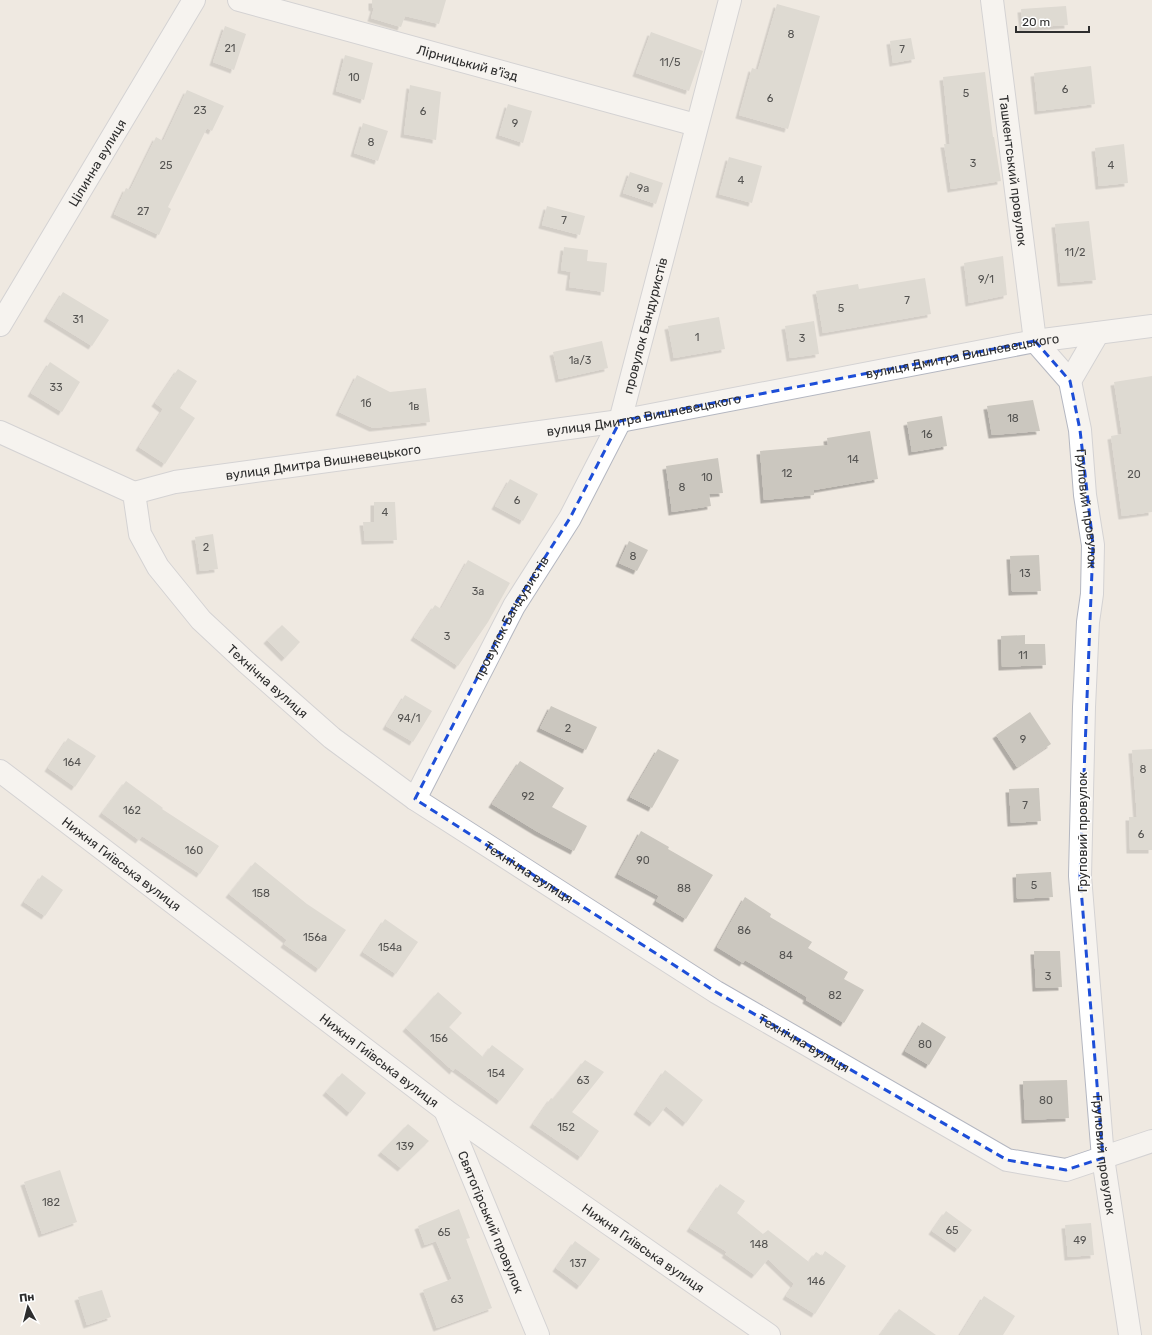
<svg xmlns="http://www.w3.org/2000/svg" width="1152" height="1335" font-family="Rubik,sans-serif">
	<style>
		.building { fill: #cbc7bf; filter: url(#shadow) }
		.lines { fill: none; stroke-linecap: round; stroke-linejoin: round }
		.minor-casing { stroke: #b4b7c1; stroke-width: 24 }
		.minor { stroke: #fff; stroke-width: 22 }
		.marked { fill: none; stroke: #1d4ed8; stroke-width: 3; stroke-dasharray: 8 5; stroke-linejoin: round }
		.labels { text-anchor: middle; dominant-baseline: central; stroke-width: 3; stroke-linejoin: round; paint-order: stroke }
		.number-label { font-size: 11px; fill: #555452 }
		.street-label { font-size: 13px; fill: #2e2e2e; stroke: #fff }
	</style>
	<defs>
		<filter id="shadow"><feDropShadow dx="-3.5" dy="3.5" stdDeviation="0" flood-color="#0004"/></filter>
	</defs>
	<rect width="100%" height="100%" fill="#efe9e1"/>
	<g class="building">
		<path d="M372 0H446L439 24 405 16 401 27 371 18 374 8 372 7Z"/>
		<path d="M777 4 820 16 788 129 739 115 752 68 758 70Z"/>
		<path d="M1066 6 1068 25 1023 28 1021 9Z"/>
		<path d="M225 26 246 34 234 70 213 62Z"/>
		<path d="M651 32 703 51 689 91 636 73Z"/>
		<path d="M911 38 915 59 893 63 890 41Z"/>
		<path d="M345 55 373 63 364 100 336 91Z"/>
		<path d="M1091 66 1095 104 1038 111 1034 73Z"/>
		<path d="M985 72 993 137H994L1001 181 951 189 944 144H950L943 77Z"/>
		<path d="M410 85 441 92 436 140 404 134Z"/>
		<path d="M187 90 224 106 212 131 207 128 168 207 171 209 159 235 114 214 126 188 130 190 156 137 163 141Z"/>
		<path d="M508 104 532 111 523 143 499 135Z"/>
		<path d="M363 123 388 131 378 161 354 153Z"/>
		<path d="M1124 144 1128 183 1099 186 1095 148Z"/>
		<path d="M729 157 762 166 752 203 719 194Z"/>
		<path d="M630 172 663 183 656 204 623 193Z"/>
		<path d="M547 206 585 216 580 235 542 225Z"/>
		<path d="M1089 221 1096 280 1061 283 1055 224Z"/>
		<path d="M564 247 588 250 587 261 607 263 604 292 569 287 571 272 561 270Z"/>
		<path d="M1003 256 1007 295 969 303 964 263Z"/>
		<path d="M925 278 931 314 823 333 816 291 858 284 859 289Z"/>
		<path d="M63 292 109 320 92 346 47 318Z"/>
		<path d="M719 317 725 349 674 358 668 326Z"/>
		<path d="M814 321 819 354 790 358 785 326Z"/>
		<path d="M602 341 608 368 559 379 553 352Z"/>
		<path d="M50 362 80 382 62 412 31 393Z"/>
		<path d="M178 369 197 381 180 408 195 418 165 464 139 447 163 409 155 403Z"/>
		<path d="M357 375 390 392 426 388 430 422 373 428 339 412Z"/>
		<path d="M1152 376V512L1122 516 1111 436 1122 434 1114 382Z"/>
		<path d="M1033 400 1040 431 992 435 987 406Z"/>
		<path d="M942 416 947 446 912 452 907 422Z"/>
		<path d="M870 431 878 479 814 490V495L764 500 760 451 828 445 827 438Z"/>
		<path d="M718 458 723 493 709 494 711 506 672 512 666 466Z"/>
		<path d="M510 479 538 494 523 521 495 506Z"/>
		<path d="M374 502H395L397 540 365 541 363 522H374Z"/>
		<path d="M213 534 218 569 200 571 195 537Z"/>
		<path d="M629 541 648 550 637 571 619 563Z"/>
		<path d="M1039 555 1041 591 1012 592 1010 556Z"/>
		<path d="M468 560 510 583 488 622 458 666 414 637 435 605 441 609Z"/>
		<path d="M282 625 300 642 285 658 267 640Z"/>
		<path d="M1025 635V644H1045L1046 665 1002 667 1001 636Z"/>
		<path d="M405 695 432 711 413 742 386 726Z"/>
		<path d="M551 706 597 727 586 750 540 728Z"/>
		<path d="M1030 712 1051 744 1017 767 996 735Z"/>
		<path d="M68 738 96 756 75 787 48 768Z"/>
		<path d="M658 749 679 760 652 808 630 797Z"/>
		<path d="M1152 749V850H1130L1129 817H1137L1132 750Z"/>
		<path d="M520 761 564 788 552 807 587 826 574 851 538 832 492 804Z"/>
		<path d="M126 781 163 808 162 809 219 846 200 874 142 836 139 840 102 813Z"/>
		<path d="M1039 788 1041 821 1011 823 1009 789Z"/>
		<path d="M641 831 669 847 668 849 713 875 686 919 656 901 659 896 618 874Z"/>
		<path d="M255 862 307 904 346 930 319 969 284 944 287 940 229 894Z"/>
		<path d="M1051 872 1053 897 1017 899 1016 874Z"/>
		<path d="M42 875 63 890 45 916 24 902Z"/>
		<path d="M745 897 771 914 770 917 812 942 808 948 848 972 844 979 864 990 844 1023 806 1000 807 997 745 960 743 963 717 947Z"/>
		<path d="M385 919 418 942 396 974 363 952Z"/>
		<path d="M1034 951H1060L1062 987 1036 988Z"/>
		<path d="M438 992 462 1013 449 1027 483 1057 492 1045 524 1069 500 1101 455 1068 453 1071 406 1028Z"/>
		<path d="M922 1022 946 1037 929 1065 905 1051Z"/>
		<path d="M585 1060 604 1072 572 1112 599 1131 581 1157 533 1124 551 1098 553 1099Z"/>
		<path d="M665 1070 703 1100 686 1123 666 1106 653 1123 637 1111Z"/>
		<path d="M342 1073 366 1093 350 1113 326 1092Z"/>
		<path d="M1067 1080 1069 1118 1025 1120 1023 1081Z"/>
		<path d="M408 1124 429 1141 401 1168 381 1152Z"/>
		<path d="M60 1170 77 1222 42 1234 24 1182Z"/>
		<path d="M720 1184 745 1201 737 1213 763 1234 768 1230 809 1262 816 1252 822 1256 825 1251 846 1266 815 1314 786 1296 794 1284 768 1259 755 1275 725 1254 727 1252 690 1228Z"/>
		<path d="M459 1209 470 1238 466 1239 492 1308 437 1328 423 1290 452 1279 436 1241 425 1245 418 1226Z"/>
		<path d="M946 1211 972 1230 958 1249 932 1231Z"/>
		<path d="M1091 1223 1094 1255 1068 1257 1065 1225Z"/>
		<path d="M575 1241 600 1259 580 1286 556 1268Z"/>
		<path d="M102 1290 111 1317 87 1325 78 1297Z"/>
		<path d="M984 1296 1015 1316 1003 1335H960Z"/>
		<path d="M899 1309 936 1335H880Z"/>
	</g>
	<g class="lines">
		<g class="minor-casing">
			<g id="minor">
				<path id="s1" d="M239 0 696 125"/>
				<path id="s2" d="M992 0 1035 341 1070 381 1080 430 1085 495 1093 545 1092 594 1088 622 1084 707 1080 876 1103 1158 1130 1335"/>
				<path id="s3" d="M0 325 194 0"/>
				<path d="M1070 381 1098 333"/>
				<path id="s4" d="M0 432 134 493 140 534 158 567 201 620 246 662 332 738 415 799 716 992 1007 1160 1066 1170 1152 1141"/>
				<path id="s5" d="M134 493 175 482 620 421 1035 341 1152 326"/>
				<path id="s6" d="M0 771 445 1110 769 1335"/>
				<path id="s7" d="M415 799 514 606 570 518 620 421 730 0"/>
				<path id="s8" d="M445 1110 538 1335"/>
			</g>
		</g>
		<use href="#minor" class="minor"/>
	</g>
	<path d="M0 0H1152V1335H0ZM1035 341 1070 381 1080 430 1093 545 1080 876 1103 1158 1066 1170 1007 1160 716 992 415 799 514 606 570 518 620 421Z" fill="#efe9e1" fill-opacity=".55" fill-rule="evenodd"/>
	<path class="marked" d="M1035 341 1070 381 1080 430 1093 545 1080 876 1103 1158 1066 1170 1007 1160 716 992 415 799 514 606 570 518 620 421Z"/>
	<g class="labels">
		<g class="number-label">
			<text x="791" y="34">8</text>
			<text x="230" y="48">21</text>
			<text x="902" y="49">7</text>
			<text x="670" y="62">11/5</text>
			<text x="354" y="77">10</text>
			<text x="1065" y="89">6</text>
			<text x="966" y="93">5</text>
			<text x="770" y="98">6</text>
			<text x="200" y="110">23</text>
			<text x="423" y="111">6</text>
			<text x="515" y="123">9</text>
			<text x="371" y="142">8</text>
			<text x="973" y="163">3</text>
			<text x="166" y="165">25</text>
			<text x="1111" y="165">4</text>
			<text x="741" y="180">4</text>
			<text x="643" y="188">9а</text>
			<text x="143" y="211">27</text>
			<text x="564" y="220">7</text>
			<text x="1075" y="252">11/2</text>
			<text x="986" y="279">9/1</text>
			<text x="907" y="300">7</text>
			<text x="841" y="308">5</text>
			<text x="78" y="319">31</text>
			<text x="697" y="337">1</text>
			<text x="802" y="338">3</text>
			<text x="580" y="360">1а/3</text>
			<text x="56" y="387">33</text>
			<text x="366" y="403">1б</text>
			<text x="414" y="406">1в</text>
			<text x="1013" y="418">18</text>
			<text x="927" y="434">16</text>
			<text x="853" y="459">14</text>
			<text x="787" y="473">12</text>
			<text x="1134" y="474">20</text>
			<text x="707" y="477">10</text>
			<text x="682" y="487">8</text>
			<text x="517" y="500">6</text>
			<text x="385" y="512">4</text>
			<text x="206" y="547">2</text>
			<text x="633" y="556">8</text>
			<text x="1025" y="573">13</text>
			<text x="478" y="591">3а</text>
			<text x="447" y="636">3</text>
			<text x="1023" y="655">11</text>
			<text x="409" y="718">94/1</text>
			<text x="568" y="728">2</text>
			<text x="1023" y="739">9</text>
			<text x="72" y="762">164</text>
			<text x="1143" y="769">8</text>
			<text x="528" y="796">92</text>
			<text x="1025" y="805">7</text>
			<text x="132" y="810">162</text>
			<text x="1141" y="834">6</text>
			<text x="194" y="850">160</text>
			<text x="643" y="860">90</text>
			<text x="1034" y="885">5</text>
			<text x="684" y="888">88</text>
			<text x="261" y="893">158</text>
			<text x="744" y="930">86</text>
			<text x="315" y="937">156а</text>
			<text x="390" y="947">154а</text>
			<text x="786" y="955">84</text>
			<text x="1048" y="976">3</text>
			<text x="835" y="995">82</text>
			<text x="439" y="1038">156</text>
			<text x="925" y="1044">80</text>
			<text x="496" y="1073">154</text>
			<text x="583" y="1080">63</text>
			<text x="1046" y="1100">80</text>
			<text x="566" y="1127">152</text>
			<text x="405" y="1146">139</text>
			<text x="51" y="1202">182</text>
			<text x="952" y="1230">65</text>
			<text x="444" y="1232">65</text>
			<text x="1080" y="1240">49</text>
			<text x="759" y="1244">148</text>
			<text x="578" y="1263">137</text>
			<text x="816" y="1281">146</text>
			<text x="457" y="1299">63</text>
		</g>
		<g class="street-label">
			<text stroke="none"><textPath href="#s1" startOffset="237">Лірницький в'їзд</textPath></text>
			<text stroke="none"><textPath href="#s3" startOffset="189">Цілинна вулиця</textPath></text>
			<text stroke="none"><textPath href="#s2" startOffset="172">Ташкентський провулок</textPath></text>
			<text stroke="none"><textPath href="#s7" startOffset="529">провулок Бандуристів</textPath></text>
			<text stroke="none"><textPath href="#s5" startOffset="840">вулиця Дмитра Вишневецького</textPath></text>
			<text stroke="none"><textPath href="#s5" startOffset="516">вулиця Дмитра Вишневецького</textPath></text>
			<text stroke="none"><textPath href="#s5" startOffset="192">вулиця Дмитра Вишневецького</textPath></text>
			<text stroke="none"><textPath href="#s2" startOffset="526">Груповий провулок</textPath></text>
			<text stroke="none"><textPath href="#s7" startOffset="205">провулок Бандуристів</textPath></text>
			<text stroke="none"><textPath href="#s4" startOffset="385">Технічна вулиця</textPath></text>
			<text transform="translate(1082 832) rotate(-90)">Груповий провулок</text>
			<text stroke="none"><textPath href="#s6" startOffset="153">Нижня Гиївська вулиця</textPath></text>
			<text stroke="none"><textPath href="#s4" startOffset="709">Технічна вулиця</textPath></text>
			<text stroke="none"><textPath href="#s4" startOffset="1033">Технічна вулиця</textPath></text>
			<text stroke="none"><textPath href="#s6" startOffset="477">Нижня Гиївська вулиця</textPath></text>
			<text stroke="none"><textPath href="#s2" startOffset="1174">Груповий провулок</textPath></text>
			<text stroke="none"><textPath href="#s8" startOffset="121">Святогірський провулок</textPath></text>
			<text stroke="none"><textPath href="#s6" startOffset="801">Нижня Гиївська вулиця</textPath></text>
		</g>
	</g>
	<g transform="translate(28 1307) rotate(353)" stroke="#ffffff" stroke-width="3" paint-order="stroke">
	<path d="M0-3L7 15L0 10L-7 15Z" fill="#2e2e2e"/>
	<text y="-6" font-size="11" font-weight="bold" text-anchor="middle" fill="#2e2e2e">Пн</text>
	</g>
	<path d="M1016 26v6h73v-6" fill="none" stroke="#2e2e2e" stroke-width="2"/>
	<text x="1022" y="26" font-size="12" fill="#2e2e2e" stroke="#ffffff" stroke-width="3" paint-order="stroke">20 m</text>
</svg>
